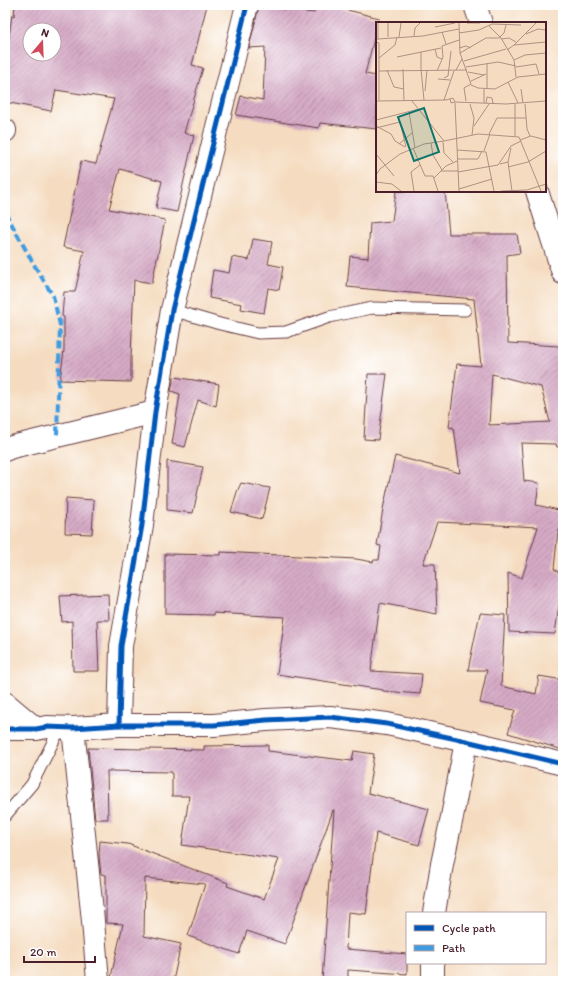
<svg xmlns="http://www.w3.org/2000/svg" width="568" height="986" font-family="Itim,sans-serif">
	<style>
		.building { fill: url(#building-hatch); fill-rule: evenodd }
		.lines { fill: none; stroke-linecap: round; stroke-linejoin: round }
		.lane-casing { stroke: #643b41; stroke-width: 13 }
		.street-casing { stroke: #643b41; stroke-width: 24 }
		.secondary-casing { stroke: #643b41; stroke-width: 24 }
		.lane { stroke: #fff; stroke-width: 11 }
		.street { stroke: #fff; stroke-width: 22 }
		.secondary { stroke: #fff; stroke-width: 22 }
		.quiet { stroke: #409be1; stroke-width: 4; stroke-dasharray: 8 4; stroke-linecap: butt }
		.cycleway-casing { stroke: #fff; stroke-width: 8 }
		.cycleway { stroke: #0057b8; stroke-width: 5 }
		.inset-road { fill: none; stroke: #b19084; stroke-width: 1 }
		.view { fill: #0f766e; fill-opacity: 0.15; stroke: #0f766e; stroke-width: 2 }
		.inset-edge { fill: none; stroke: #4a1f2b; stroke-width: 2 }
	</style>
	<defs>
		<pattern id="building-hatch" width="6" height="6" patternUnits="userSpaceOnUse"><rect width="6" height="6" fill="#d6aac6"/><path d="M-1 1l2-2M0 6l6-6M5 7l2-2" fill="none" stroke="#b08aa1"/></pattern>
	</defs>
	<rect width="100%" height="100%" fill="#fff"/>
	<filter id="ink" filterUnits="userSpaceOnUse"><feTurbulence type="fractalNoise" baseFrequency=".025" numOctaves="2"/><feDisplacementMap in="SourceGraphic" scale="8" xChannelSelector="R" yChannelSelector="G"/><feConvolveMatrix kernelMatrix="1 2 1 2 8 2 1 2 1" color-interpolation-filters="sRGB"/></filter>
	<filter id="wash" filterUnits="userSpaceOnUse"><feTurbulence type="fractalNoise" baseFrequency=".012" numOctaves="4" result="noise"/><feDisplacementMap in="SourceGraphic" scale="16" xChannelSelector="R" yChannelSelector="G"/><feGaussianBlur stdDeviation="0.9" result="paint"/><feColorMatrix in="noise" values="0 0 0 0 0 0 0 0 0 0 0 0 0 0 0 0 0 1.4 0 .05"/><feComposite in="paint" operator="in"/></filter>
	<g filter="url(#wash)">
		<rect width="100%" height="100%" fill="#f5dcc0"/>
		<g id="blocks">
			<g class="building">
				<path d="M15 5H207L192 65 203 68 184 133 194 135 177 212 156 208 162 181 120 169 109 209 165 220 152 283 134 280 131 357V382L60 380 64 350V317L62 316 64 292H75L84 251 63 247 81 161 96 164 114 99 56 90 51 111 5 102V66L12 15 14 16ZM30 30H54V54H30Z"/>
				<path d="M316 5H328L379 18 378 23H377V27L365 74 377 76V129L320 123 319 128 236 115 241 96 263 100 265 47 249 48 259 6 314 13Z"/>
				<path d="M396 191H445L449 234H517L520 253 507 255 508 343 559 346 563 373V446L557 447 556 444 521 443 524 481 539 483 536 505 563 511V531H558L554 569 563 575 555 634 509 632 508 573 522 578 538 527 437 522 423 564H435L437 614 380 603 371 671 422 674 420 694 383 691V690L277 674 285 617 214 613V615L165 614V554L221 555V552L356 559 373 562 374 560H379L381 546 377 545 383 509 395 456 460 473 454 428 449 427 457 364 481 366 474 299 347 287 350 256 368 258 370 223 392 221ZM492 374 541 387 550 422 489 425Z"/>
				<path d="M253 239 272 242 268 264 283 267 279 290 268 288 264 313 241 309 242 304 209 298 213 270 229 273 232 257 249 260Z"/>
				<path d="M368 374H387L378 440 364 439Z"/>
				<path d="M174 377 219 384 216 406 198 400 185 447 172 444 180 394 171 391Z"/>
				<path d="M167 461 203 467 193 513 167 510Z"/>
				<path d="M241 483 270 488 262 519 231 512 237 492Z"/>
				<path d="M66 498 94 500 92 534 65 533Z"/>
				<path d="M108 594 109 620H97L99 671H73L72 621 62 622 60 596Z"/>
				<path d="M480 613 505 615 501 686 536 694 539 676 563 680V750L508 733 515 710 480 703 487 670H468Z"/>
				<path d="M268 745V751L352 761 354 751 374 754 368 793 429 809 419 845 376 833 366 914 348 912 346 949 407 954V974L348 970V981H322L334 810H333L285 944 247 931 239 954 188 936 205 884 145 878 144 936 181 944 173 981H110L123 924 106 923V875L101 874 99 856 100 841 128 844 228 883 227 886 264 899 279 859 182 845 189 796H172V772L107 771 108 819H95L88 748 204 750V746Z"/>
			</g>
		</g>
	</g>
	<g filter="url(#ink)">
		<use href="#blocks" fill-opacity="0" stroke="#643b41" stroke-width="1"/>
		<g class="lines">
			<g class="lane-casing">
				<g id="lane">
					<path d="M172 310 220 324 258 333 286 332 329 317 372 308 465 310"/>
					<path d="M5 816 32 784 60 728"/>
				</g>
			</g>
			<g class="street-casing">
				<g id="street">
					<path d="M5 130V131"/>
					<path d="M5 450 12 447 155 412"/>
					<path d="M5 703 36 729"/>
					<path d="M119 725 121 646 142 525 155 412 172 310 247 5"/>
					<path d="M73 728 93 921 98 981"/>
					<path d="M5 729H36L47 727 73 728 119 725H214L266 720 330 717 387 724 466 741 563 764"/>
					<path d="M434 913 442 864 452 817 466 741"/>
					<path d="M433 981V963"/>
				</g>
			</g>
			<g class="secondary-casing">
				<g id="secondary">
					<path d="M475 5 481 23"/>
					<path d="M537 191 563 273"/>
				</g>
			</g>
			<use href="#lane" class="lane"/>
			<use href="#street" class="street"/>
			<use href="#secondary" class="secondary"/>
			<path class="quiet" d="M5 212 33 263 53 296 60 325 57 436"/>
			<g class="cycleway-casing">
				<g id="cycleway">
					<path d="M119 725 121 646 142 525 155 412 172 310 247 5"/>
					<path d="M5 729H36L47 727 73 728 119 725H214L266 720 330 717 387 724 466 741 563 764"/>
				</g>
			</g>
			<use href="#cycleway" class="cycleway"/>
		</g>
	</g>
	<g transform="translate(376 22)">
		<rect width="170" height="170" fill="#f5dcc0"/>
		<path class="inset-road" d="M2 1V18M83 1 84 31 95 62 88 66 90 79M91 1H104M113 4 125 16 138 38 140 55M59 5 79 1M66 10 70 22M83 11 103 8 116 2 145 3M150 12 162 7 170 8M38 14 39 6 44 1M12 15V1M23 15 25 1M124 15 128 11 130 3M2 17 47 14 83 7M125 17 133 16 140 20M0 20 3 21V78M138 23 160 1M83 26 90 24 95 26M59 27 61 35 66 37M131 28 138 23 170 20M84 31 110 16H124M21 35 65 26M3 36 19 23 21 15M138 38 149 33 170 31M88 39 130 27M90 45 122 40 140 44M140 45 160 42 163 52M27 47 28 79M45 47 48 78M45 47V30M11 48 18 65 28 67M80 48 86 37M3 49 91 48M61 49 67 35 66 24 83 18M92 50 108 53M68 56 72 54 75 29M62 57 74 58M95 59 110 52M132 60 142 81M95 63 102 66 119 67 142 55 170 52M111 67V41M145 67 147 81M49 69 51 48M68 78 78 49M0 79 70 78 77 76 79 80 75 81 74 77M36 79 68 119 102 112 143 115 165 169M79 80 130 82 170 79M79 81 83 169M108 81V67M110 81 111 75 116 76 117 81M94 82 98 96 96 113M149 82 151 107 154 114M33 90 39 126M0 98 43 87M0 104 15 112 19 119 29 125M98 104 113 82M0 106 24 100 30 125M113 112 121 96H150M139 114V82M144 118 155 114 170 118M67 120 68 131 77 140M55 121 57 133 66 148M23 122 36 111M37 126 49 154H57L62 169M81 128 110 130 118 169M108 129 114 112M0 132 18 154M82 137H102L106 129M132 140 135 126M124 142 132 140 136 169M132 145 152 140 170 129M65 149H82M82 150 122 143 135 124 145 119M0 153 4 147 24 132 48 122 68 119M58 156 70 144 81 139M0 160 16 162 25 169M83 167 116 157M38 169 35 150 44 143M125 169 151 168 170 162"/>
		<path class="view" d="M48 86 63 130 38 139 22 95Z"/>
		<rect width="170" height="170" class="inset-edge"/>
	</g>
	<rect width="568" height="986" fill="none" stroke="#fff" stroke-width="20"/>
	<rect x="406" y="912" width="140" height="52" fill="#ffffff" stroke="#b7a5aa"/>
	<rect x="414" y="925" width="20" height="6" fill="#0057b8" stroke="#b7a5aa"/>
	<text x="442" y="932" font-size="12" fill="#4a1f2b">Cycle path</text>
	<rect x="414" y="945" width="20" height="6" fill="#409be1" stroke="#b7a5aa"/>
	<text x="442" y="952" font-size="12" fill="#4a1f2b">Path</text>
	<g transform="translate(42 42) rotate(19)"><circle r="19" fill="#ffffff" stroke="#b7a5aa"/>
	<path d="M0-3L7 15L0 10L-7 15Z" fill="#d1495b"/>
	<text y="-6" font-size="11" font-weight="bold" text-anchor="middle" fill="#4a1f2b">N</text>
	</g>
	<path d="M24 956v6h71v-6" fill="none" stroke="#4a1f2b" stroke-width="2"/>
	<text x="30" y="956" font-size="12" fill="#4a1f2b" stroke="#ffffff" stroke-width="3" paint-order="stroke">20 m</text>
</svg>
